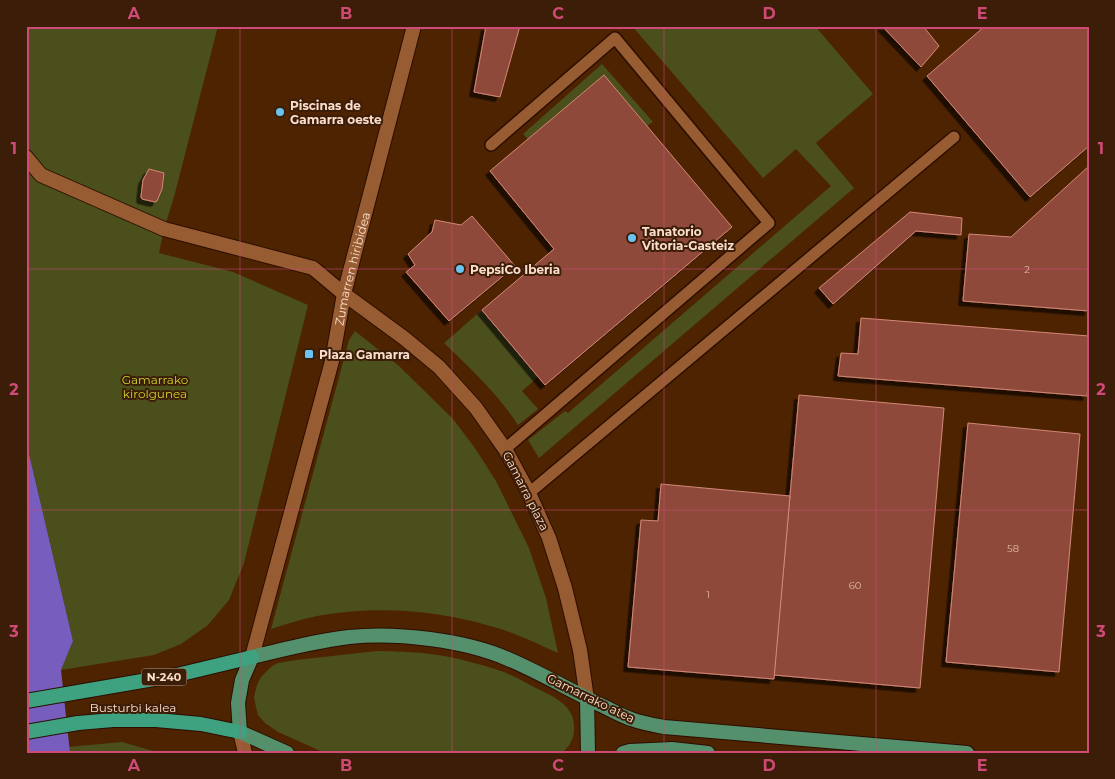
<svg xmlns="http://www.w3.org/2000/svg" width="1115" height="779" font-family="Montserrat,sans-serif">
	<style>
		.green { fill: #4b4f1c }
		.water { fill: #775dbe }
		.building { fill: #8f4a3b; stroke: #d48877; filter: url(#shadow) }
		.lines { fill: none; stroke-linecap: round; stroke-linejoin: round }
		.service-casing { stroke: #2c0e00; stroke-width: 14 }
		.pedestrian-casing { stroke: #2c0e00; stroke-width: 16 }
		.minor-casing { stroke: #2c0e00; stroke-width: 16 }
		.tertiary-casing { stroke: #2c0e00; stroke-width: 16 }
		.secondary-casing { stroke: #2c0e00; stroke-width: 16 }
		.primary-casing { stroke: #2c0e00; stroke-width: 16 }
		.trunk-casing { stroke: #2c0e00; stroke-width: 16 }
		.service { stroke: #985c33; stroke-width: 11 }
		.pedestrian { stroke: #985c33; stroke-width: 14 }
		.minor { stroke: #985c33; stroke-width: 14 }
		.tertiary { stroke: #985c33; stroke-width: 14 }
		.secondary { stroke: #985c33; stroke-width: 14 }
		.primary { stroke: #55906d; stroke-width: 14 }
		.trunk { stroke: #3ea280; stroke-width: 14 }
		.grid { fill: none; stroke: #d04a78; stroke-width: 1; stroke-opacity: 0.55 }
		.poi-dot { fill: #6ac3f1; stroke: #3c1d07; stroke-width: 2 }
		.labels { text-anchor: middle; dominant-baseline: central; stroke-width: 4; stroke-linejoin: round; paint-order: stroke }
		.number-label { font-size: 10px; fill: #e0b9a8 }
		.shield { fill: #3c1d07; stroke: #c2a492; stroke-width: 1 }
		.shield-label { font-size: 11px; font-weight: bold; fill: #fbdecd }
		.poi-label { font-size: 12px; font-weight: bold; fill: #fbdecd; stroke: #3c1d07; text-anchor: start }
		.street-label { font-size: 12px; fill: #fbdecd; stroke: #3c1d07 }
		.park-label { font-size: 12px; fill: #cad52a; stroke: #3c1d07 }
		.neatline { fill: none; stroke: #d04a78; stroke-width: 2 }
		.grid-label { font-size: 16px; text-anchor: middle; font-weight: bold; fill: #d04a78 }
	</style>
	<defs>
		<filter id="shadow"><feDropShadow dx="-4.5" dy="4.5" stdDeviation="0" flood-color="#0009"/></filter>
	</defs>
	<rect width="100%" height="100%" fill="#4d2301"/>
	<g class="green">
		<path d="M26 26H218L174 197 164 229 159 253 233 272 308 305 244 563 229 600 208 625 181 644 154 655 61 670 73 641 26 441Z"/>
		<path d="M632 26H815L873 94 816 143 854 188 539 458 528 440 565 411 568 413 831 186 796 149 763 178Z"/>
		<path d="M602 64 653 122 647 126 604 75 528 139 523 134Z"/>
		<path d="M482 310 538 377 522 391 538 409 518 425C498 394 470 368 444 343Z"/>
		<path d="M355 331 399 366 453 419 475 448 496 481 529 548 546 598 558 653C536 643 514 632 490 626 432 609 368 605 308 618 296 621 283 625 271 629L349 340Z"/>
		<path d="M377 651C397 651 418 652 438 655 458 658 479 664 498 670 511 674 524 682 536 688 548 694 563 700 570 712 573 716 574 722 574 727 575 736 570 748 561 753H325L278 732 265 723 258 715 256 707 254 697 257 685 261 677 272 666 278 663 296 660Z"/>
		<path d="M122 742 160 753H70L68 747Z"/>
	</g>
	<path class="water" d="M26 441 73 641 61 670 70 753H26Z"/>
	<g class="building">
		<path d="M486 26H520L500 97 474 92Z"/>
		<path d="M882 26H923L939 46 921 67Z"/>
		<path d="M985 26H1089V146L1030 197 927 76Z"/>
		<path d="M604 75 732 227 545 385 482 310 554 249 490 171Z"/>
		<path d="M1089 166V311L963 301 969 234 1011 237Z"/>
		<path d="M149 169 164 173 162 189 157 201 155 202 142 199 141 197 143 180Z"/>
		<path d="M910 212 962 218 961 235 916 231 833 304 819 288Z"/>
		<path d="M472 216 515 266 449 321 406 272 415 265 408 254 432 232 435 220 461 225Z"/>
		<path d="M861 318 1089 336V376L1087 396 838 376 841 353 858 354Z"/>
		<path d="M799 395 944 408 920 688 774 675Z"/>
		<path d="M968 423 1080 434 1059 672 946 662Z"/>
		<path d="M661 484 790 496 774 679 628 667 641 520 658 521Z"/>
	</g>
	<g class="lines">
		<g class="service-casing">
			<g id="service">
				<path d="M491 145 615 38 769 223 505 449"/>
				<path d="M529 493 954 137"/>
			</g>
		</g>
		<g class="pedestrian-casing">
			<path id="pedestrian" d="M26 157 41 175 164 229"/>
		</g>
		<g class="minor-casing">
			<path id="minor" d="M164 229 313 268 344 294"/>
		</g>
		<g class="tertiary-casing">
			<g id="tertiary">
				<path d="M344 294 404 338 439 367 476 408 505 449 529 493 549 538 565 588 580 650 587 699"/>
				<path id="s1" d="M252 657 332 361 344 294 414 26"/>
			</g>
		</g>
		<g class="secondary-casing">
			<path id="secondary" d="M240 732 245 753"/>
		</g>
		<g class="primary-casing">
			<g id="primary">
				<path d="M587 699 588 753"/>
				<path d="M287 753 240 732 238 703 242 680 252 657C284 649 316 641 349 637 396 632 465 640 508 659 541 673 571 691 603 706 613 711 622 716 631 719 642 723 653 725 664 727L967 753"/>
				<path d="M623 753 630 751 672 749 708 753"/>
			</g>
		</g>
		<g class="trunk-casing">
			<g id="trunk">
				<path d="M26 701 177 675 252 657"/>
				<path d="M26 732 78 723 113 720H156L201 724 240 732"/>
			</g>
		</g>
		<use href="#service" class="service"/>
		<use href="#pedestrian" class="pedestrian"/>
		<use href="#minor" class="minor"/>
		<use href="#tertiary" class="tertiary"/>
		<use href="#secondary" class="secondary"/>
		<use href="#primary" class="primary"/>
		<use href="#trunk" class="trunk"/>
	</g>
	<path class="grid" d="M240 26V753M452 26V753M664 26V753M876 26V753M26 269H1089M26 510H1089"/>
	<g class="poi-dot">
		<circle cx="280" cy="112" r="5"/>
		<circle cx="632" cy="238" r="5"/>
		<circle cx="460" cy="269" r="5"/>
		<rect x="304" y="349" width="10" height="10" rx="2.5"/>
	</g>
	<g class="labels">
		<g class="number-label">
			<text x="1027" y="269">2</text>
			<text x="1013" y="548">58</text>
			<text x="855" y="585">60</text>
			<text x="708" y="594">1</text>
		</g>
		<rect class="shield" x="141.5" y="668.5" width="45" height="17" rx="4"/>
		<g class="shield-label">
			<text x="164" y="677">N-240</text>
		</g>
		<g class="poi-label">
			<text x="290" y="105">Piscinas de<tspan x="290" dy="14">Gamarra oeste</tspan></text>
			<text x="642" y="231">Tanatorio<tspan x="642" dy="14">Vitoria-Gasteiz</tspan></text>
			<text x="470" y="269">PepsiCo Iberia</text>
			<text x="319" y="354">Plaza Gamarra</text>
		</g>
		<g class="street-label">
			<text stroke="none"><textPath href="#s1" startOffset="401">Zumarren hiribidea</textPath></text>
			<text transform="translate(526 491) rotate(63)">Gamarra plaza</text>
			<text transform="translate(591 698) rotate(26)">Gamarrako atea</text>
			<text x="133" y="707">Busturbi kalea</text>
		</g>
		<g class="park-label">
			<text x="155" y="379">Gamarrako<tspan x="155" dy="14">kirolgunea</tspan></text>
		</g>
	</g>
	<rect width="1115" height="779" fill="none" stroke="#3c1d07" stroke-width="55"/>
	<rect x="28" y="28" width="1060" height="724" class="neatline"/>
	<g class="grid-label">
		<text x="134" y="19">A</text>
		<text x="346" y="19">B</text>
		<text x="558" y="19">C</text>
		<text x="769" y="19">D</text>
		<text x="982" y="19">E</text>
		<text x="14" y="154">1</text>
		<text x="1101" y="154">1</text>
		<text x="14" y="395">2</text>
		<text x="1101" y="395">2</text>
		<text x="14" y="637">3</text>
		<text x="1101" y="637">3</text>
		<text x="134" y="771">A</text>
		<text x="346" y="771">B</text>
		<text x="558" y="771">C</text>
		<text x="769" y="771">D</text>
		<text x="982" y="771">E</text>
	</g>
</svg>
